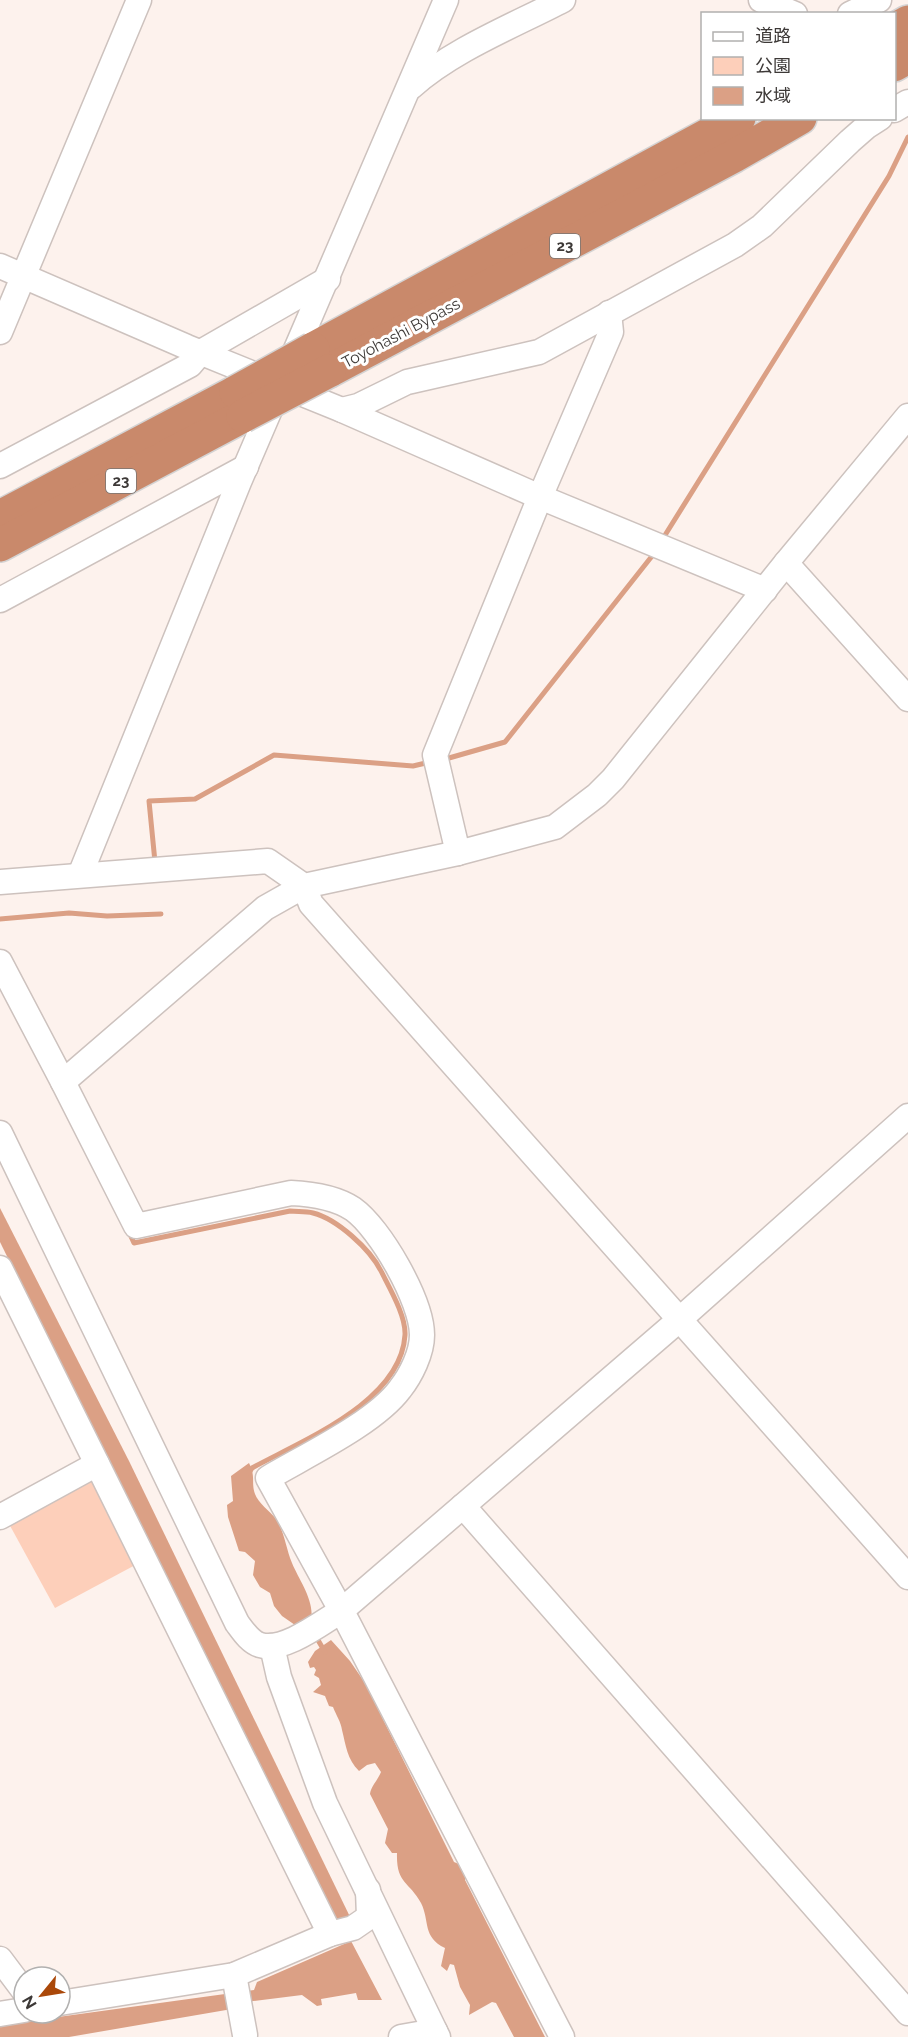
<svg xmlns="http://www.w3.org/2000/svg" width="908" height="2037" font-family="Raleway,'Noto Sans JP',sans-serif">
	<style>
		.green { fill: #fdcfba }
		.water { fill: #dba085 }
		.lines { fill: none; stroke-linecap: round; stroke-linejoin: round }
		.stream { stroke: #dba085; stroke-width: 5 }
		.minor-casing { stroke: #cdc2be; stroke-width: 27 }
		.highway-casing { stroke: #d4d3d3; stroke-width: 36 }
		.minor { stroke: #fff; stroke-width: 24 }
		.highway { stroke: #c9896b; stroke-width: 33 }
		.highway-bridge-casing { stroke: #d4d3d3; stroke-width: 36; stroke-linecap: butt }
		.highway-bridge { stroke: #c9896b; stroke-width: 33 }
		.labels { text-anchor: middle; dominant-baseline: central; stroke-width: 6; stroke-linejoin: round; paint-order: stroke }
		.shield { fill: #fff; stroke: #777473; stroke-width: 1.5 }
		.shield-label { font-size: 15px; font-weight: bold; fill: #3d3937 }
		.street-label { font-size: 16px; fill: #3d3937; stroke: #fff }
	</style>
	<rect width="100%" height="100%" fill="#fdf2ed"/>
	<path class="green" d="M88 1476 97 1479 139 1563 55 1608 8 1522Z"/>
	<g class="water">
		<path d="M0 1208 129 1461 353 1923 341 1927 316 1880 206 1662 0 1242Z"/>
		<path d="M249 1463C256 1477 251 1482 255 1494 258 1503 270 1511 276 1519 285 1533 286 1549 292 1563 299 1580 315 1601 311 1620L295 1625 282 1616 274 1606 270 1593 260 1587 253 1575 255 1561 245 1552 239 1551 228 1517 227 1505 233 1501 231 1476Z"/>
		<path d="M331 1640 350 1661 365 1683 454 1862 461 1865 466 1874 465 1880 545 2037H514L496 2003 492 2002 469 2015 470 2005 460 1987 454 1965 450 1964 447 1971 441 1966 445 1948C422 1937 430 1921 421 1903 409 1881 396 1884 397 1853H392L385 1843 388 1829 370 1794C371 1786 378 1780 381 1772L375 1763 367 1765 359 1771C347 1759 346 1746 342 1730 341 1722 336 1715 333 1707L329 1706 325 1696 313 1692 321 1685 319 1678 314 1675 316 1670 314 1667 310 1668 308 1662 315 1651Z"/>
		<path d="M351 1941 382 2000H358L356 1993 321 1999 322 2005 317 2006 302 1995 253 2001 232 2009 69 2037H0V2025L254 1990 257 1982Z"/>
	</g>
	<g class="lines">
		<g class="stream">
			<path d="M662 540 889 176 908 137"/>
			<path d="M442 760 505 742 656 551"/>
			<path d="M155 862 149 801 195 799 274 755 413 766 430 762"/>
			<path d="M0 919 69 913 107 916 161 914"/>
			<path d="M129 1232 134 1243 290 1211C297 1212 305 1211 313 1213 337 1219 370 1249 381 1271 390 1289 406 1316 405 1335 401 1402 303 1440 252 1468L249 1473"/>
			<path d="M315 1635 325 1652"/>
		</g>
		<g class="minor-casing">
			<g id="minor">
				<path d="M761 0 795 14"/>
				<path d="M850 14 879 0"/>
				<path d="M411 87C452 50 513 26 563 0"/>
				<path d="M894 110 908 102"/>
				<path d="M0 266 187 347 342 410 540 497 765 590"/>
				<path d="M0 332 139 0"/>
				<path d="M342 410 358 406 407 382 539 352 735 245 762 226 850 141 866 127 880 118"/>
				<path d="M0 466 190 365 201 352 328 279"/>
				<path d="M786 563 908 699"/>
				<path d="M0 600 246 467"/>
				<path d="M458 853 435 755 540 497 611 332 609 313"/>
				<path d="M80 875 239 482 446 0"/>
				<path d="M0 882 268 861 304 886 458 853 555 827 597 795 613 779 786 563 908 416"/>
				<path d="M0 962 63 1082 136 1226 291 1193C312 1194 335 1197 353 1209 380 1228 422 1301 422 1335 422 1353 411 1375 400 1389 375 1423 305 1456 268 1478L347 1621 562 2037"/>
				<path d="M63 1082 265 908 304 886 311 904 908 1577"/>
				<path d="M0 1133 237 1623C243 1631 250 1642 260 1645 284 1652 321 1623 341 1611L679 1320 908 1116"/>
				<path d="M0 1268 330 1934"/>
				<path d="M463 1506 908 2013"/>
				<path d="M0 1517 97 1464"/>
				<path d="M272 1646 279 1677 325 1803 435 2031"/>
				<path d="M0 1959 24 1991"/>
				<path d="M234 1975 245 2035"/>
				<path d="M60 2003 234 1975 330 1934 353 1928 369 1917 368 1890"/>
				<path d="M0 2014 24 2010"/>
				<path d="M401 2037 435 2031 438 2037"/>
			</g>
		</g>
		<g class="highway-casing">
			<g id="highway">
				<path d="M894 30 908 22"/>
				<path d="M894 65 908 57"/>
				<path d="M313 349 739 118"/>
				<path d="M329 371 734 156 800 118"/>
				<path d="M0 517 236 392"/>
				<path d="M0 545 243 416"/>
			</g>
		</g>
		<use href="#minor" class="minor"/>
		<use href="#highway" class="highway"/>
		<g class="highway-bridge-casing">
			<g id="highway-bridge">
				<path d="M236 392 313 349"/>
				<path d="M243 416 329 371"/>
			</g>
		</g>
		<use href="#highway-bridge" class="highway-bridge"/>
	</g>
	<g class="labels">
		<g class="shield">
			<rect x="550" y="234" width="30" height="24" rx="4.5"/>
			<rect x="106" y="469" width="30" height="24" rx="4.5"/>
		</g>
		<g class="shield-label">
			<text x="565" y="246">23</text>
			<text x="121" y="481">23</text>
		</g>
		<g class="street-label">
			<text transform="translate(401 333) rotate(-28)">Toyohashi Bypass</text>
		</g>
	</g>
	<rect x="701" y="12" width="195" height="108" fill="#ffffff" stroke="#b1b0af" stroke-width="1.5"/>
	<rect x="713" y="32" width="30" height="9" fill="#ffffff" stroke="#b1b0af" stroke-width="1.5"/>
	<text x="755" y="42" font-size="18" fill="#3d3937">道路</text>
	<rect x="713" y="57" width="30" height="18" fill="#fdcfba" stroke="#b1b0af" stroke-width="1.5"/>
	<text x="755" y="72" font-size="18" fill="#3d3937">公園</text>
	<rect x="713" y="87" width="30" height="18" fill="#dba085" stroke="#b1b0af" stroke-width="1.5"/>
	<text x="755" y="102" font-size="18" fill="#3d3937">水域</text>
	<g transform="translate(42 1995) rotate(240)"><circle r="28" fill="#ffffff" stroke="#b1b0af" stroke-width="1.5"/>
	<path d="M0-4.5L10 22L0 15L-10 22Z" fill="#aa4809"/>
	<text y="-9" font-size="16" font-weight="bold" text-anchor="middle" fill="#3d3937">N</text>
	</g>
</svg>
